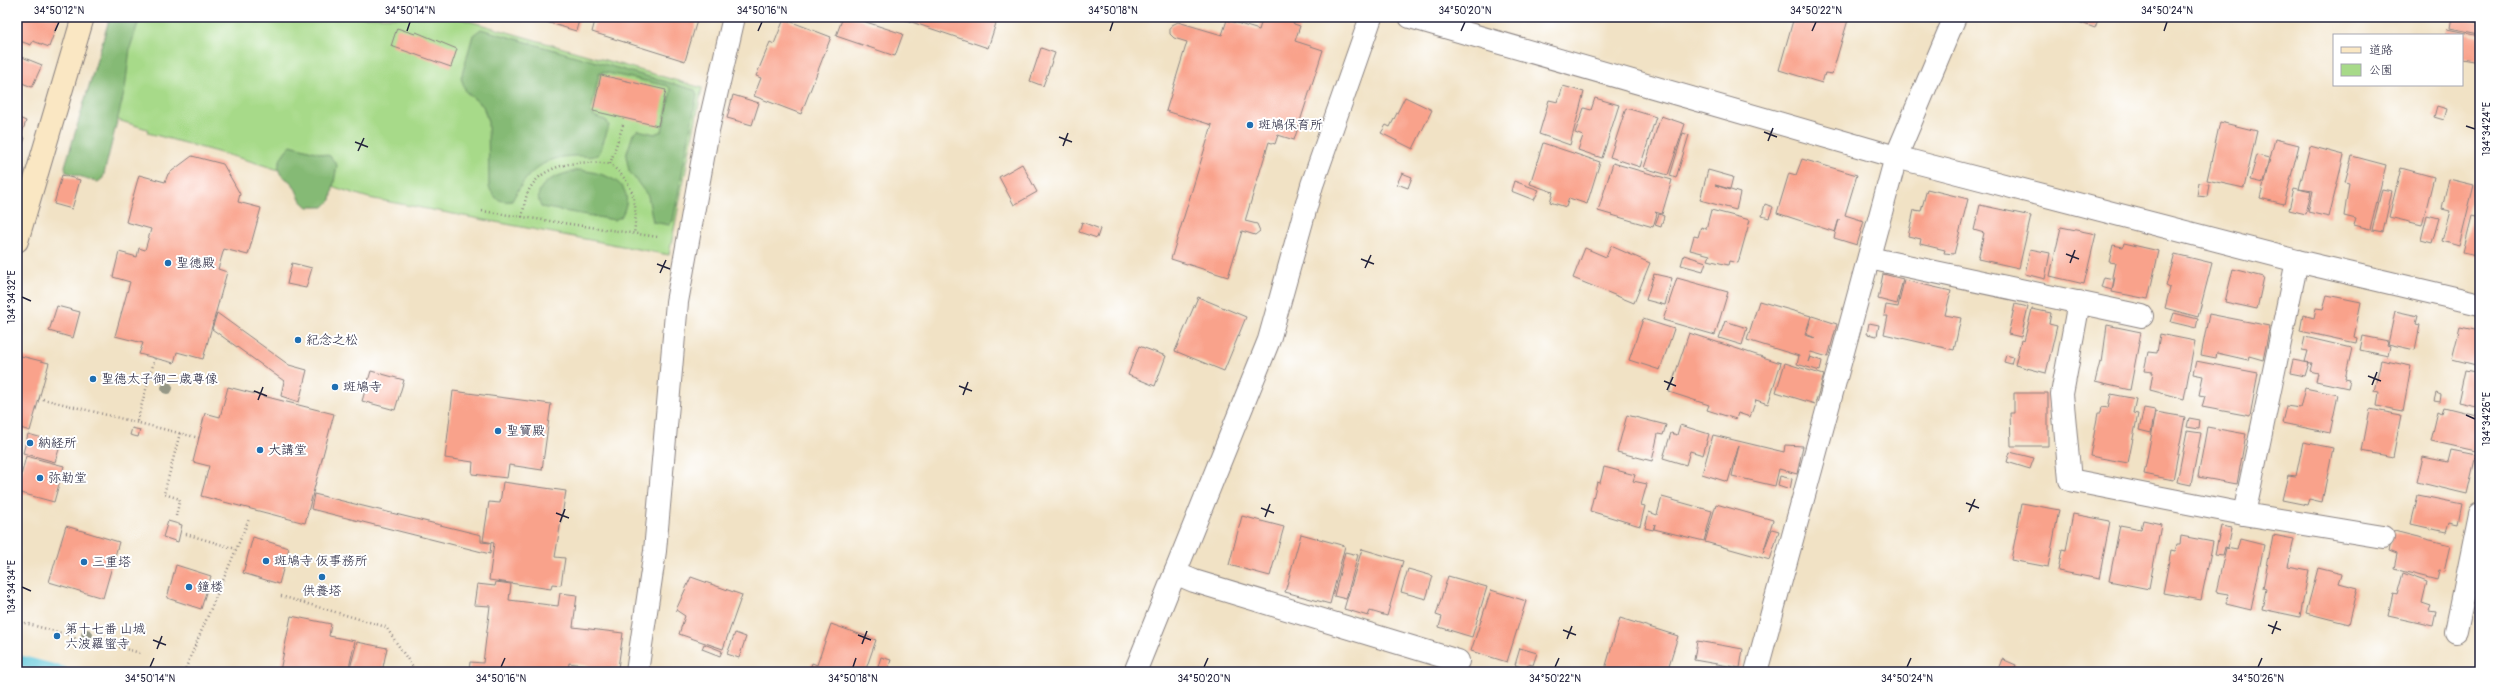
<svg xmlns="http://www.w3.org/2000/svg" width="2497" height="689" font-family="Pangolin,'Klee One',sans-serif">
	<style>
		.green { fill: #a7da89; stroke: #647e62 }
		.forest { fill: #85ba75; stroke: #546e58 }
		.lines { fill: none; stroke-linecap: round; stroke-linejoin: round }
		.stream { stroke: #5ec7da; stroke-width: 11 }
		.building { fill: #f9a28b }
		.street-casing { stroke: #8a8280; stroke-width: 24 }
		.secondary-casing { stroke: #8a8280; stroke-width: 24 }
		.path { stroke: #8a8280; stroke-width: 2.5; stroke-dasharray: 1 3; stroke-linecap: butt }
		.street { stroke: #fff; stroke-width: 22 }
		.secondary { stroke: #fae7c3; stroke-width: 22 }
		.tree { fill: #959786 }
		.ticks { fill: none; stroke: #22223b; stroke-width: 1.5 }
		.poi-dot { fill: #1f6fb2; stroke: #fff; stroke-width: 1.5 }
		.labels { text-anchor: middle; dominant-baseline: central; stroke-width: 4; stroke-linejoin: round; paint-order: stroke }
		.poi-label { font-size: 13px; fill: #22223b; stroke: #fff; text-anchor: start }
		.neatline { fill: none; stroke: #22223b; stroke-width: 1.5 }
		.ticks-label { font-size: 10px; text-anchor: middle; fill: #22223b }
	</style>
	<rect width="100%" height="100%" fill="#fff"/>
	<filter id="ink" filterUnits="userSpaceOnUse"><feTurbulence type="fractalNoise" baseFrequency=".025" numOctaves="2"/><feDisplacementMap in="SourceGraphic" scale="8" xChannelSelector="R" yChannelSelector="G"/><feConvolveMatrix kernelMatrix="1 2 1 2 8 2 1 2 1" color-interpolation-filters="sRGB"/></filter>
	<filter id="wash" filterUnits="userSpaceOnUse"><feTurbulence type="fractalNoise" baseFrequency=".012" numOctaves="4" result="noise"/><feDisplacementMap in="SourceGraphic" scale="16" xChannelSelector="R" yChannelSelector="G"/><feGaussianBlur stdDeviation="0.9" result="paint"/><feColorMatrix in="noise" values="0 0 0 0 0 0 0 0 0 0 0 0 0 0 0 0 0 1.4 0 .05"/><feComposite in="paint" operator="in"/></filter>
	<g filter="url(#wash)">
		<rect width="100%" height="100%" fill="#f1e2c5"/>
		<path class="green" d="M110 17H455L702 88 669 255 369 198 250 161 148 133 147 129 82 109Z"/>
		<g class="forest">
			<path d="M110 17H140L130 48 125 89 103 178 98 182 66 172 65 166Z"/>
			<path d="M481 29 695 90 697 95 673 221 669 225 653 222 648 196 629 171 626 156 633 134 638 130 655 134 662 131 671 90 668 86 603 72 599 74 591 113 594 116 607 121 609 126 599 154C591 159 583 155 574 156 542 157 526 174 512 201 499 203 494 198 489 187L488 122 483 106 466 92 461 78 473 35Z"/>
			<path d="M291 145 330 156 337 165 331 200 324 207H308C297 198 300 197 294 186 291 181 286 179 282 176 273 167 284 151 291 145Z"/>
			<path d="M579 170C605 173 640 183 621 217L614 220 541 207C529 182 561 174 579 170Z"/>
		</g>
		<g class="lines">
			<path class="stream" d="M17 660 63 672"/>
		</g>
		<g id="blocks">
			<g class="building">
				<path d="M17 17H60L49 47 33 41 31 45 17 40Z"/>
				<path d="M530 17H580L576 31Z"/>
				<path d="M596 17H698L685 61 592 32Z"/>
				<path d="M843 17H851L903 34 895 56 836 36Z"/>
				<path d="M897 17H998L988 48Z"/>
				<path d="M1263 17H1290L1294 24 1300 26 1295 41 1323 50 1294 140 1278 135 1275 144 1269 142 1245 221 1257 224 1260 231 1255 235 1242 231 1228 277 1171 259 1212 125 1166 111 1187 42 1174 38 1170 34V29L1172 25 1178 22 1222 35 1227 20 1259 30Z"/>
				<path d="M1794 17H1837L1848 20 1832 74 1825 73 1822 83 1779 70Z"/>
				<path d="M2065 17H2099L2095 28Z"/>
				<path d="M2452 17 2480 23V34L2450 28Z"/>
				<path d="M784 19 831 37 801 114 754 96 761 78 756 76 770 42 774 44Z"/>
				<path d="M397 28 415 34 416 32 457 49 451 67 391 46Z"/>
				<path d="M2447 29 2480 36V62L2462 59V35H2446Z"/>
				<path d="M1041 48 1055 53 1043 86 1030 81Z"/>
				<path d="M17 55 42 65 32 87 17 81Z"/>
				<path d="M601 75 666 90 658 126 593 111Z"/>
				<path d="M1563 86 1584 92 1570 145 1539 134 1549 100 1558 102Z"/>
				<path d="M733 95 759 103 752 125 727 118Z"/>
				<path d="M1405 97 1432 110 1413 149 1381 133 1386 125 1390 127Z"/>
				<path d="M1595 98 1619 105 1602 158 1578 150 1583 136 1575 133 1584 108 1591 110Z"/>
				<path d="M2437 106 2447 109 2444 120 2434 117Z"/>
				<path d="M2479 107 2480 108V126L2476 125Z"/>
				<path d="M1626 108 1656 117 1640 167 1610 157Z"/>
				<path d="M1661 116 1685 124 1668 175 1644 168Z"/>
				<path d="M17 117 26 121 21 136 25 138 17 160Z"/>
				<path d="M2220 122 2257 131 2244 188 2207 180Z"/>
				<path d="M1683 133 1689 135 1676 178 1670 176Z"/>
				<path d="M2275 139 2299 145 2284 204 2260 198Z"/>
				<path d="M1543 143 1600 162 1587 204 1569 198 1566 207 1550 202 1553 192 1530 184Z"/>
				<path d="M2310 146 2344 155 2329 217 2308 212 2313 191 2299 189Z"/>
				<path d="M2257 155 2269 158 2263 183 2250 180Z"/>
				<path d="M192 156 223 164 240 194 238 202 261 208 248 255 224 249 218 269 227 272 203 359 177 352 174 363 139 354 143 343 115 336 130 282 113 277 119 252 137 257 139 248 145 250 151 229 126 222 139 175 165 182 168 174Z"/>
				<path d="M2352 156 2386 165 2370 229 2354 225 2356 219 2344 216 2349 183 2345 182Z"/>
				<path d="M1802 159 1857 175 1845 215 1864 221 1857 245 1834 238 1839 219 1835 232 1777 213 1789 173 1796 175Z"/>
				<path d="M1613 163 1672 180 1662 214 1655 212 1657 214 1653 227 1598 211Z"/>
				<path d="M1022 164 1037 192 1014 205 999 177Z"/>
				<path d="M2401 168 2434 177 2422 225 2389 217Z"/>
				<path d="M1708 170 1733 177 1730 189 1715 185 1740 193 1736 210 1700 200Z"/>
				<path d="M1402 173 1412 177 1408 188 1397 184Z"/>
				<path d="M62 175 80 180 72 209 54 204Z"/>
				<path d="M2449 179 2474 185 2459 246 2442 241 2450 211 2442 209Z"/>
				<path d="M1514 181 1539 190 1534 200 1511 191Z"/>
				<path d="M2199 183 2209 184 2207 197 2197 196Z"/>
				<path d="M2294 188 2311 192 2306 214 2289 210Z"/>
				<path d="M1927 189 1968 199 1954 254 1944 253 1945 250 1920 244 1921 239 1908 236 1914 210 1921 211Z"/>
				<path d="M2382 189 2392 191 2383 232 2372 230Z"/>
				<path d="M1765 204 1773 207 1769 218 1762 216Z"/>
				<path d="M1980 205 2031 216 2019 268 1978 259 1984 233 1974 230Z"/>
				<path d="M1711 210 1750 220 1738 263 1729 261 1728 265 1708 260 1710 255 1690 250 1694 236 1698 237 1701 227 1706 229Z"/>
				<path d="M1659 214 1664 216 1661 227 1655 225Z"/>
				<path d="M2427 215 2439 218 2432 243 2421 240Z"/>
				<path d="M2472 216 2480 218V242L2477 255 2463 252Z"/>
				<path d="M1082 222 1100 229 1097 238 1079 232Z"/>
				<path d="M2061 227 2096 234 2084 284 2050 276Z"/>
				<path d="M2124 243 2159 251 2148 299 2112 292 2115 277H2112L2115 263 2109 262 2113 245 2123 247Z"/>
				<path d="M1611 246 1650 263 1634 303 1573 278 1585 248 1606 257Z"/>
				<path d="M2030 249 2050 253 2045 279 2025 274Z"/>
				<path d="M2175 254 2212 263 2198 317 2165 308 2170 288 2166 286Z"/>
				<path d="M1684 255 1706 262 1703 271 1681 265Z"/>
				<path d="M292 263 312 268 306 288 287 284Z"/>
				<path d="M2233 269 2264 277 2257 309 2225 302Z"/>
				<path d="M1654 274 1672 278 1665 305 1646 300Z"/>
				<path d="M1883 274 1903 279 1897 304 1878 299Z"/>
				<path d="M2104 277 2114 279 2112 290 2101 287Z"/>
				<path d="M1677 278 1728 292 1715 335 1663 320Z"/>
				<path d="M1904 280 1951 291 1945 315 1961 318 1954 350 1884 334 1888 316H1884L1886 305 1898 307Z"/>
				<path d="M2327 295 2361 302 2354 337 2357 338 2356 343 2300 331 2303 315 2314 318 2316 308 2323 309Z"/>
				<path d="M1198 297 1246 317 1224 371 1175 351Z"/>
				<path d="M1759 301 1811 316 1805 335 1815 338 1806 334 1812 316 1837 324 1828 357 1811 352 1808 362 1810 357 1822 361 1820 371 1797 364 1799 356 1747 340Z"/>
				<path d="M2015 304 2028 307 2021 337 2008 334Z"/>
				<path d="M57 306 80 312 73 338 49 331Z"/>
				<path d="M2032 309 2051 313 2049 324 2057 326 2046 373 2015 365 2021 340 2024 341Z"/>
				<path d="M2395 311 2418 316 2416 324 2420 325 2415 350 2388 344Z"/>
				<path d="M217 313 289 365 307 370 299 402 281 396 284 381 212 329Z"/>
				<path d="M2174 313 2198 319 2196 328 2171 322Z"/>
				<path d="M2209 314 2270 326 2263 360 2249 356 2248 360 2217 353 2216 358 2201 355Z"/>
				<path d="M1643 319 1674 329 1660 370 1629 360Z"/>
				<path d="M1725 321 1747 328 1742 345 1719 338Z"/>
				<path d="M1869 323 1879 325 1877 336 1867 334Z"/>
				<path d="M2107 325 2141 332 2130 390 2095 382 2100 362 2102 363Z"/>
				<path d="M2460 327 2480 331V366L2452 359Z"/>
				<path d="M1689 333 1781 363 1768 404 1756 400 1750 417 1738 413 1736 419 1707 410 1709 405 1669 392Z"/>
				<path d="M2160 334 2195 341 2184 399 2150 390 2153 372 2144 371 2148 352 2157 353Z"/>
				<path d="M2363 336 2388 341 2387 345 2390 346 2388 356 2360 350Z"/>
				<path d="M2305 337 2352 348 2345 379 2350 380 2348 388 2316 381 2318 373 2310 371 2312 363 2305 362 2308 351 2302 350Z"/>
				<path d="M1139 346 1166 356 1155 386 1128 375Z"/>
				<path d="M17 355 49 363 30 431 17 427Z"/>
				<path d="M2006 355 2013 357 2011 364 2004 362Z"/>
				<path d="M2293 360 2309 363 2305 376 2290 373Z"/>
				<path d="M2381 360 2411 366 2403 411 2377 406 2379 392 2374 391Z"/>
				<path d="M2196 361 2258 373 2250 416 2202 407 2205 396 2199 395 2203 376 2193 374Z"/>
				<path d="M1785 363 1824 375 1815 404 1776 392Z"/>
				<path d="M2465 370 2480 373V407L2458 402Z"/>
				<path d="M371 371 404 380 395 410 362 401Z"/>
				<path d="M228 387 334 414 305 523 201 496 209 466 193 462 205 413 220 417Z"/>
				<path d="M2305 388 2338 395 2330 433 2282 423 2286 406 2300 408Z"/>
				<path d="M453 391 551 404 542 470 509 465 507 478 472 474 473 462 445 458Z"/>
				<path d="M2014 393H2048V446H2011L2010 413H2014Z"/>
				<path d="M2436 393 2441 395 2440 402 2434 401Z"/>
				<path d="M2111 394 2136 399 2133 413 2138 414 2128 463 2090 456 2098 413H2101L2102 407 2108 408Z"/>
				<path d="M2444 407 2480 416V435L2476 451 2431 441 2438 411 2442 413Z"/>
				<path d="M2144 408 2155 410 2151 433 2139 430Z"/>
				<path d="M2370 409 2401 415 2393 457 2362 451Z"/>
				<path d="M2156 412 2185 417 2173 480 2144 474Z"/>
				<path d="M1627 415 1666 425 1663 435 1658 434 1652 461 1617 452Z"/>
				<path d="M2189 418 2200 420 2199 429 2187 427Z"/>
				<path d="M1680 425 1709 434 1703 455 1690 451 1686 465 1663 458 1671 433 1677 435Z"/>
				<path d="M2207 427 2246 434 2237 484 2198 477Z"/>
				<path d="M132 428 140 430 138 437 130 435Z"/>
				<path d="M2187 431 2201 433 2191 485 2177 482Z"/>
				<path d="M28 434 61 443 55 462 23 453Z"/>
				<path d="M1713 435 1784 452 1785 445 1803 446 1797 474 1779 469 1775 486 1732 476 1739 445 1728 482 1702 474Z"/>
				<path d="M2303 442 2333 448 2322 502 2309 499 2307 505 2282 500 2288 475 2296 476Z"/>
				<path d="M2451 450 2476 455 2467 494 2417 482 2423 457 2448 462Z"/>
				<path d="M2010 452 2034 458 2030 469 2007 462Z"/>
				<path d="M26 456 64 466 54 502 17 492Z"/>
				<path d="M1604 467 1635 475 1633 481 1647 484 1641 505 1645 506 1640 526 1590 511 1597 482 1600 483Z"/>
				<path d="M1780 476 1792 479 1790 489 1778 485Z"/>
				<path d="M503 482 566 491 555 557 565 558 561 585 552 584 551 589 489 580 494 543 483 541 489 502 500 503Z"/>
				<path d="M314 494 481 535V542L491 543 490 554 311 509Z"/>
				<path d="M2418 495 2462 504 2458 524 2449 522 2446 532 2411 524Z"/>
				<path d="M1662 497 1712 511 1704 541 1654 529 1655 524 1653 530 1645 528 1649 512 1657 515Z"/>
				<path d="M2022 503 2059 510 2048 567 2011 560Z"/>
				<path d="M1716 504 1773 520 1763 553 1772 529 1779 531 1770 560 1705 542Z"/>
				<path d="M2073 514 2110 521 2099 579 2058 571 2062 549 2066 550Z"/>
				<path d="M1242 516 1284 527 1270 576 1229 565Z"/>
				<path d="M2143 520 2161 524 2149 589 2109 581 2120 525 2141 529Z"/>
				<path d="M168 521 182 525 178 542 163 537Z"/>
				<path d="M66 526 119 542 103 598 49 582Z"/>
				<path d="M2221 526 2232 528 2228 548 2225 547 2223 555 2215 554Z"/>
				<path d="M2394 531 2450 545 2444 571 2439 570 2437 580 2394 569 2397 554 2389 551Z"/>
				<path d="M1301 534 1345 546 1330 604 1285 592Z"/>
				<path d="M2273 535 2294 539 2288 566 2309 570 2300 617 2262 609 2266 589 2263 588Z"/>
				<path d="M2181 536 2213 542 2201 600 2163 593 2171 550 2175 551 2177 544H2180Z"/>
				<path d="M253 537 289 548 279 584 243 573Z"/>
				<path d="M2240 539 2264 545 2251 610 2226 604 2228 594 2216 592 2226 548 2237 550Z"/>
				<path d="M1362 549 1403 561 1387 616 1370 611 1368 616 1344 609Z"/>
				<path d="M1345 552 1358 555 1346 599 1334 596Z"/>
				<path d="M176 565 211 576 201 609 167 598Z"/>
				<path d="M2318 568 2342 574 2339 583 2358 588 2349 624 2306 613Z"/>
				<path d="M1408 569 1433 576 1426 599 1401 592Z"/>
				<path d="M2403 573 2427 582 2422 603 2431 606 2429 611 2436 612 2433 626 2388 616 2393 594 2397 595Z"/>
				<path d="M1448 576 1487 587 1472 637 1439 627 1442 617 1436 615Z"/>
				<path d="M691 577 742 595 723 649 679 634 685 616 676 610Z"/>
				<path d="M496 582 511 584 509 600 558 606 560 593 577 595 573 627 623 633 618 668H611L610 672H589L590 666 569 663 568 672H469L470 662 483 663 490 606 474 605 477 584 495 586Z"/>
				<path d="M1491 590 1526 601 1507 662 1471 651Z"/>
				<path d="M291 616 331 624 329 636 355 641 348 672 280 671Z"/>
				<path d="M1620 618 1678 636 1667 672H1616L1605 669Z"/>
				<path d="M831 624 876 640 865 672H809L812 663 817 665Z"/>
				<path d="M735 633 746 637 739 658 727 654Z"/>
				<path d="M1697 641 1743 649 1740 668 1694 660Z"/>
				<path d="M357 642 387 648 382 672H349Z"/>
				<path d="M704 644 722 651 720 656 702 649Z"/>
				<path d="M1520 648 1537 653 1533 665 1528 664 1527 669 1515 665Z"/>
				<path d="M881 657 891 660 887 672 877 670Z"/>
				<path d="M2002 659 2016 665 2013 672H1997Z"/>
			</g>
		</g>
	</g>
	<g filter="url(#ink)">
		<use href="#blocks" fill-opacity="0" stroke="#8a8280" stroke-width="1"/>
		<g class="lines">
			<g class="street-casing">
				<g id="street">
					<path d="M1410 17 1896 157 2297 261 2480 304"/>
					<path d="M1869 258 2142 316"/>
					<path d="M2079 302 2062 394 2070 480 2244 514 2383 537"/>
					<path d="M2244 514 2297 261"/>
					<path d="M1175 573 1194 581 1458 661"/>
					<path d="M2456 632 2480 514"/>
					<path d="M637 672 655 551 677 302 708 130 734 17"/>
					<path d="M1135 672 1269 340 1312 185 1371 17"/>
					<path d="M1756 672 1896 157 1955 17"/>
				</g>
			</g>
			<g class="secondary-casing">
				<path id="secondary" d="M17 241 83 17"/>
			</g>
			<g class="path">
				<path d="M623 125 610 164C635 184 638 203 634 234"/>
				<path d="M482 211 658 237"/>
				<path d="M522 217C524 209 525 197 529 190 544 162 582 160 610 164"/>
				<path d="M39 398 199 438"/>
				<path d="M137 421 155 358"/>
				<path d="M176 516 180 499 164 494 180 433"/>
				<path d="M186 534 236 549"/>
				<path d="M281 596 386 627 416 672"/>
				<path d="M17 621 73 636C80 644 87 646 97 641L140 653"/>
				<path d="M184 672 249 519"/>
			</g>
			<use href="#street" class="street"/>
			<use href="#secondary" class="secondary"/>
		</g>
		<g class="tree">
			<circle cx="167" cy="388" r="6"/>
			<circle cx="87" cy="635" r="6"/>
		</g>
	</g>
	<path class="ticks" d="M55 31 59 22M407 31 410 22M758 31 762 22M1110 31 1113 22M1461 31 1465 22M1812 31 1816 22M2164 31 2167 22M2466 126 2475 129M1764 132 1777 137M1059 137 1072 142M1768 141 1773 128M355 142 368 147M1063 146 1068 133M358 151 364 138M2066 254 2079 259M1361 259 1374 264M2070 263 2075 250M657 264 670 269M1365 268 1371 255M660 273 666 260M22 297 31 301M2368 376 2381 381M1664 381 1676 386M2372 385 2377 372M959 386 972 391M1667 390 1673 377M254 391 267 396M963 395 968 382M258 400 263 387M2466 415 2475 419M1966 503 1979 508M1261 508 1274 513M1969 512 1975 499M556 513 569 518M1265 517 1270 504M560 522 565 509M22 587 31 591M2268 625 2281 630M1563 630 1576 635M2272 634 2277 621M858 635 871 640M1567 639 1572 626M153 640 166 645M862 644 867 631M157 649 162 636M150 667 154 658M501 667 505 658M853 667 856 658M1204 667 1208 658M1555 667 1559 658M1907 667 1911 658M2258 667 2262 658"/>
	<g class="poi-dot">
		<circle cx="1250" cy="125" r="4"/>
		<circle cx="168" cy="263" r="4"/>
		<circle cx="298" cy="340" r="4"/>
		<circle cx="93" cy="379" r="4"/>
		<circle cx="335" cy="387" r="4"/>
		<circle cx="498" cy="431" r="4"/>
		<circle cx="30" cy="443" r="4"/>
		<circle cx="260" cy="450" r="4"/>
		<circle cx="40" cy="478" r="4"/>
		<circle cx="266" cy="561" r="4"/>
		<circle cx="84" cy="562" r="4"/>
		<circle cx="322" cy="577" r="4"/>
		<circle cx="189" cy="587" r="4"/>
		<circle cx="57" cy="636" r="4"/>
	</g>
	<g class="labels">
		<g class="poi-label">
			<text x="1258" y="125">斑鳩保育所</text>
			<text x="176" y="263">聖徳殿</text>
			<text x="306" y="340">紀念之松</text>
			<text x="101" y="379">聖德太子御二歳尊像</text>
			<text x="343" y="387">斑鳩寺</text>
			<text x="506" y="431">聖寶殿</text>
			<text x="38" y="443">納経所</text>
			<text x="268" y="450">大講堂</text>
			<text x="48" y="478">弥勒堂</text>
			<text x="274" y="561">斑鳩寺 仮事務所</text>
			<text x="92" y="562">三重塔</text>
			<text x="197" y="587">鐘楼</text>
			<text x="322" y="591" text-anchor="middle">供養塔</text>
			<text x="65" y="629">第十七番 山城<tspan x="65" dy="15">六波羅蜜寺</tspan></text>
		</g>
	</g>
	<rect width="2497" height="689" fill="none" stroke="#fff" stroke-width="44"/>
	<rect x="2333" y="34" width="130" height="52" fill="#ffffff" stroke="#a7a7b1"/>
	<rect x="2341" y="47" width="20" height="6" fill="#fae7c3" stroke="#a7a7b1"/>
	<text x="2369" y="54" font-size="12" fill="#22223b">道路</text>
	<rect x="2341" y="64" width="20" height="12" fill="#a7da89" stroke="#a7a7b1"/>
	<text x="2369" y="74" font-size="12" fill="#22223b">公園</text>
	<rect x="22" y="22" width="2453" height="645" class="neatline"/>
	<g class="ticks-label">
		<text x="59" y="14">34°50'12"N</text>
		<text x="410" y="14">34°50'14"N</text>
		<text x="762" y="14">34°50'16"N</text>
		<text x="1113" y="14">34°50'18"N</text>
		<text x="1465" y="14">34°50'20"N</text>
		<text x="1816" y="14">34°50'22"N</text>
		<text x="2167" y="14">34°50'24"N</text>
		<text transform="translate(2486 129) rotate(-90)" y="4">134°34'24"E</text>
		<text transform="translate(11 297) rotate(-90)" y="4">134°34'32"E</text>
		<text transform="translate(2486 419) rotate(-90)" y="4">134°34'26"E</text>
		<text transform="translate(11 587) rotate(-90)" y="4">134°34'34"E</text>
		<text x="150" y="682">34°50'14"N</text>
		<text x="501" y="682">34°50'16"N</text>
		<text x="853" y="682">34°50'18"N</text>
		<text x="1204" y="682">34°50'20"N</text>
		<text x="1555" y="682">34°50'22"N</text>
		<text x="1907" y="682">34°50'24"N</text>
		<text x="2258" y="682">34°50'26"N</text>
	</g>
</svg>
